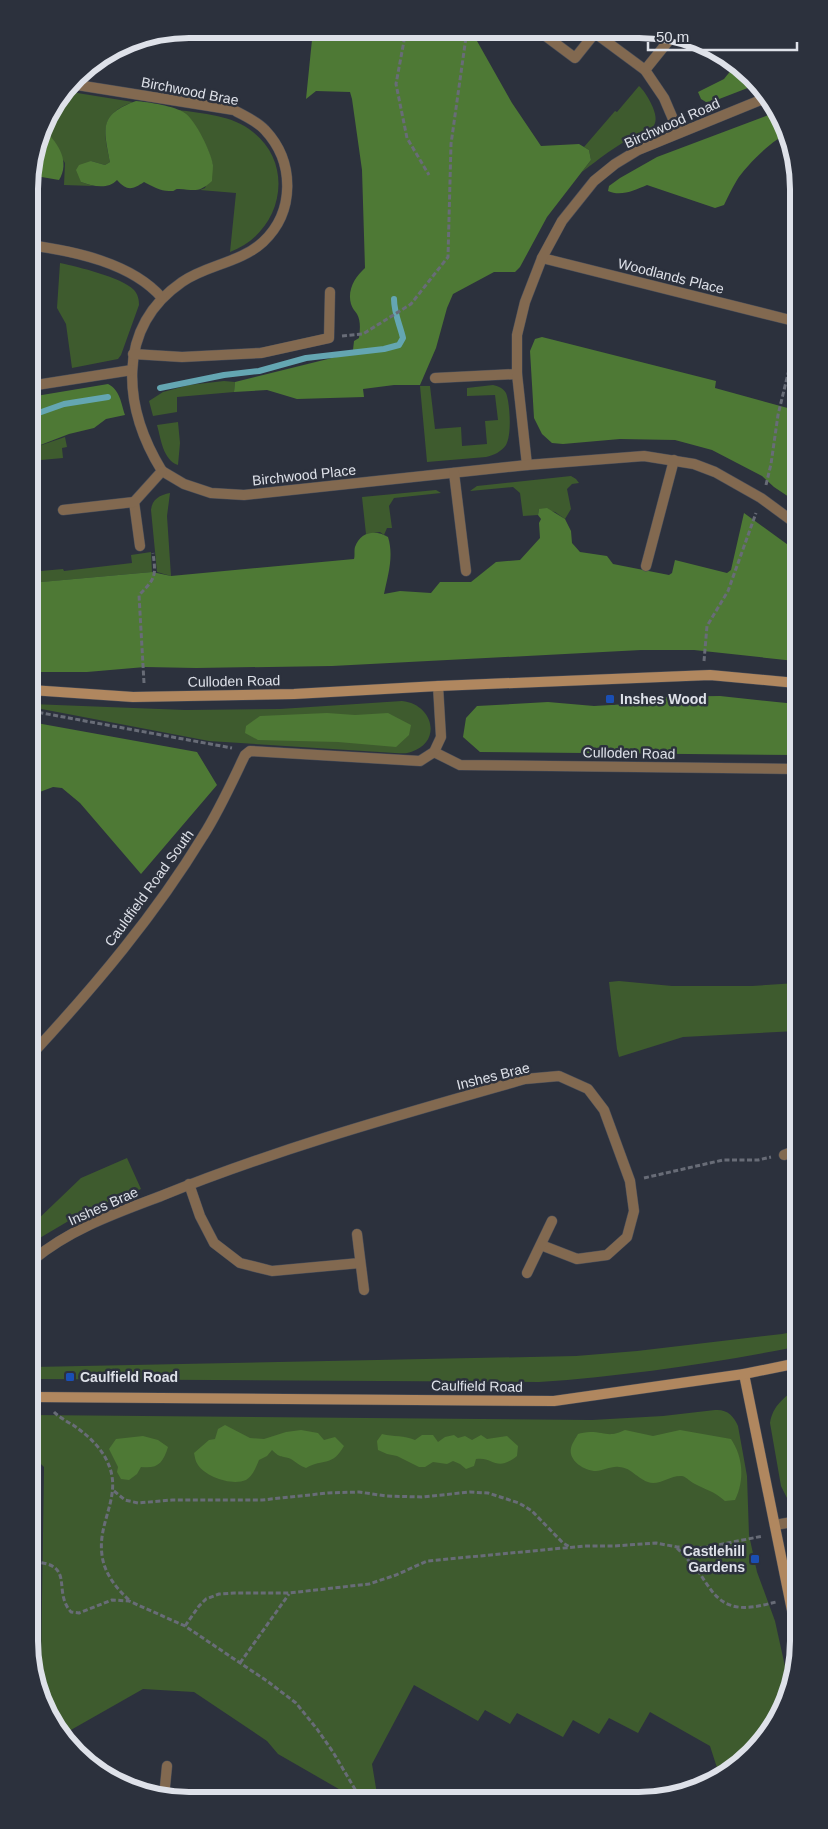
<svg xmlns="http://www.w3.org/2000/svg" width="828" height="1829" font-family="Arial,sans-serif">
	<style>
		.green { fill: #3e5b2e }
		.forest { fill: #4e7935 }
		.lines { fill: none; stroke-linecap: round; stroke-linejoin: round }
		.stream { stroke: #64a6b2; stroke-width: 6 }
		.lane-casing { stroke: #484d59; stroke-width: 11 }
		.street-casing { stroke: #484d59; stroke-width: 11 }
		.secondary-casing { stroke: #484d59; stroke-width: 11 }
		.path { stroke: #686c77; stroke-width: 3; stroke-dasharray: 5 2.5; stroke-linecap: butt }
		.lane { stroke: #826950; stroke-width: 10 }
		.street { stroke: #826950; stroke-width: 10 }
		.secondary { stroke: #b0875f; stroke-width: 10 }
		.transit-dot { fill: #1a4fb4; stroke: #2c313d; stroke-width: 2 }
		.labels { text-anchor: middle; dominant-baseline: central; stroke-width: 5; stroke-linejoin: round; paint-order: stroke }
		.street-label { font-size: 14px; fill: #dee1e9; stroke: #2c313d }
		.poi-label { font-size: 14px; font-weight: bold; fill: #dee1e9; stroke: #2c313d; text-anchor: start }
		.rim { fill: none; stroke: #dee1e9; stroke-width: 6 }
	</style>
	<rect width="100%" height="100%" fill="#2c313d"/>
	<g class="green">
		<path d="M639 86C646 92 659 114 655 123 653 130 642 133 636 136 616 145 599 159 582 172L591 160 589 150 584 147 615 111 617 112Z"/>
		<path d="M65 91 133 102C98 115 104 132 110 162L105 165 91 161 81 182 93 186 64 185 65 163 45 131H42L45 118Z"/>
		<path d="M172 109C197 113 228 114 249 129 298 163 282 233 230 252L236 193 200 190 205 188 213 165 208 150 197 129 185 113Z"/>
		<path d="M60 263C78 267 121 277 134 290 138 295 139 299 139 305L121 355 118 359 72 368 66 324 57 308Z"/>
		<path d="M224 381 235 382 234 392 177 397V412L153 416 149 401 163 392 189 385Z"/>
		<path d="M493 385C498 386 503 388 506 393 510 403 512 435 506 445 501 452 494 455 486 457L427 462 420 386H430L435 429 461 427 462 446 487 444 485 421 498 420 495 395 467 396V388Z"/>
		<path d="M178 422 180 443 178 465C163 460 161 439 157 425Z"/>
		<path d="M65 437 67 447 62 448 63 458 30 461V449Z"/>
		<path d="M571 476 576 479 579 483 572 484 567 489 571 509 565 519 555 512 539 509 538 515 523 516 520 493 513 487 470 491 477 486Z"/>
		<path d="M436 490 441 493 394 498 389 506 392 528H387L384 535 380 532 366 534 362 497Z"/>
		<path d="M170 493 167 516 171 576 157 572 151 510C152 499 160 495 170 493Z"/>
		<path d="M151 552 152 572 31 583 30 572 63 569 64 571 132 563 131 555Z"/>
		<path d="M402 701C433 704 443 742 411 752 406 754 401 753 395 753L209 741 31 707V704L185 710 280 709Z"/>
		<path d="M619 981 672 986H752L797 983V1031L683 1037 619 1057 617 1049 609 982Z"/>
		<path d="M127 1158 141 1189 82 1213 33 1242V1224L81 1178Z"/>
		<path d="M798 1331V1346L790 1348C707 1364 624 1376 539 1382L33 1379V1367L576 1356 637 1351 782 1334Z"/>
		<path d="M798 1387V1401L792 1405 788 1416 798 1442V1504L787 1498 781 1486 770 1423C773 1405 784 1398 798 1387Z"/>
		<path d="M715 1410C727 1409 734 1416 738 1426L747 1476 749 1535 757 1572 775 1621 790 1689 787 1702 766 1738 728 1774 720 1777 710 1746 650 1712 638 1733 609 1718 599 1734 573 1720 563 1737 517 1713 510 1724 485 1710 478 1721 414 1685 372 1764 377 1794 372 1796H351L278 1754 267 1741 194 1692 143 1689 62 1735 50 1721 34 1682 41 1668 44 1467 33 1456V1415L592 1420 663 1416Z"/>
	</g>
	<g class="forest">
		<path d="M313 30 485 31 477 41 512 103 541 146 579 144 589 150 591 160 547 217 520 267 515 272H494L453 294 447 308 436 348 420 385H394L363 389 364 397 297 399 267 390 234 392 235 382 344 355 353 350 354 341 359 338C360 330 361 321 357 314 355 311 352 308 351 304 347 290 355 277 365 268L362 170 352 99 350 92 316 91 306 99Z"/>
		<path d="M736 64 745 68 758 84 714 101 706 102 701 99 698 92 724 79Z"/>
		<path d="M136 101C148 102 175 106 185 113 196 121 211 152 213 165 213 170 212 176 212 181 199 193 195 190 179 189 173 189 177 191 171 191 162 192 152 186 144 182 132 190 127 191 117 180 108 190 92 186 81 182L76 170 79 165 91 161 105 165 110 162C104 128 98 115 136 101Z"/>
		<path d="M779 111 789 134C774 137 745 167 737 180 732 188 728 197 724 205L715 208 647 185C635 190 621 197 608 191L609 186 620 178 657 157Z"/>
		<path d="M42 131H45C59 144 70 162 59 180L30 175Z"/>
		<path d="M542 337 716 381 715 388 795 410V501L774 487 762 476 712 450 675 440 620 439 563 444 552 443 542 434 534 418 530 351 535 339Z"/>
		<path d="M108 384C120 390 121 403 125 415L106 419 94 428 69 434 30 449V397Z"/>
		<path d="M547 508 565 519 571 531 572 543 580 552 607 556 613 564 669 575 672 573 675 560 727 573 731 570 744 513 795 550V661L694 650H641L332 666 196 668 145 667 87 672H31L30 583 152 572 171 576 354 559C355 556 354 550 355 547 361 531 376 530 388 537 394 556 388 575 384 594L400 591 431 593 440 582H471L496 562 520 560 540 538 539 523 541 519 538 515 539 509Z"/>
		<path d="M720 696 796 704V755L480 752 463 737 466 718 477 706 548 702 594 706 628 704 651 697Z"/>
		<path d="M327 713 355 715 388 713 411 725 409 735 396 747 338 742 258 740 245 733 246 726 260 716Z"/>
		<path d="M31 722 197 752 217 785 141 874 80 803 62 788 53 787 37 793 31 797Z"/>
		<path d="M225 1425 250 1438 264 1439 286 1432 301 1430 318 1433 324 1440 335 1437 344 1446C332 1467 324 1458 306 1468 300 1466 296 1462 291 1459 281 1455 281 1459 272 1450L267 1456 259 1460C256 1467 253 1476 246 1480 232 1486 206 1477 198 1465 195 1461 195 1457 194 1453L209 1440 215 1439 218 1429Z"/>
		<path d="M625 1430 653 1436 680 1430 731 1439C743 1457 745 1480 735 1500L725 1501C714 1491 706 1490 695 1484 690 1482 687 1477 682 1476 672 1475 663 1483 653 1483 639 1482 632 1467 619 1467 611 1466 603 1471 596 1471 585 1471 568 1461 571 1448 572 1443 576 1438 578 1434 581 1433 586 1432 590 1432 606 1432 608 1438 625 1430Z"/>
		<path d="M382 1434C394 1437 404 1435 415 1440L422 1435H433L438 1442 445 1437 454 1435 458 1438 465 1436 472 1440 481 1435 487 1439 507 1436 518 1446 517 1456C496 1473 493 1456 476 1459L474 1466 466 1469 460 1464 453 1461 447 1464 433 1462 425 1467H419L397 1456 387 1454 378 1450 377 1441Z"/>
		<path d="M143 1436 158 1440 168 1447C163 1463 158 1469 141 1467L137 1474 129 1480 121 1479 117 1472 118 1467 109 1449 116 1439Z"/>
	</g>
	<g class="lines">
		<g class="stream">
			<path d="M160 388 224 375 259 371 306 358 384 349 399 345 403 338C400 325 394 313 394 299"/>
			<path d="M30 416 64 404 108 397"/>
		</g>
		<g class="lane-casing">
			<path id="lane" d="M134 502 140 546"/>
		</g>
		<g class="street-casing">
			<g id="street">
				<path d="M543 34 575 58 595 33 645 70 664 98 679 133"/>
				<path d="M645 70 674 34"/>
				<path d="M71 84 234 110C244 116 257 121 265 130 295 162 295 212 263 242 240 263 206 265 182 282 114 329 124 409 162 471"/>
				<path d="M29 245C74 251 132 263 162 298"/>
				<path d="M542 258 794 321"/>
				<path d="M133 354 182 357 261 353 329 338 330 292"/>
				<path d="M435 378 517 374"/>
				<path d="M30 386 132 370"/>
				<path d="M527 465 517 374V335L525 302 542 258 562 221 594 181 615 164 638 150 768 97"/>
				<path d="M162 471 184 484 211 493 244 495 527 465 644 456 694 464 715 472 761 498 795 523"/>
				<path d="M454 473 466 571"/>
				<path d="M63 510 134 502 162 471"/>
				<path d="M646 566 674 460"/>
				<path d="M434 752 460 765 796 769"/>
				<path d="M32 1054C95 986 155 915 203 836 219 811 232 782 245 755L250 751 420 761 434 752 441 737 438 686"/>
				<path d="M784 1155 797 1150"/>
				<path d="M189 1184 200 1216 214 1243 240 1263 272 1271 360 1263"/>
				<path d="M357 1234 364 1290"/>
				<path d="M33 1260C70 1229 116 1213 161 1196 279 1148 403 1114 525 1079L559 1076 588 1089 604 1110 630 1181 634 1211 627 1237 607 1255 577 1259 541 1245"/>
				<path d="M527 1273 552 1221"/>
				<path d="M775 1525 798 1521"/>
				<path d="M164 1797 167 1766"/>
			</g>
		</g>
		<g class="secondary-casing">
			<g id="secondary">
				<path d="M31 690 133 697 294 694 438 686 710 675 796 683"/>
				<path d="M744 1374 799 1645"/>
				<path d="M33 1397 554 1401 744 1374 798 1363"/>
			</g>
		</g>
		<g class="path">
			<path d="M406 30 396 84 407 138 429 175"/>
			<path d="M342 336 363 334 411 304 448 257 451 144 467 30"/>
			<path d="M766 485 771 464 778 415 794 349"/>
			<path d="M704 661 707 626 728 591 756 513"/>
			<path d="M144 683 139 595C156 578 156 576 153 553"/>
			<path d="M31 711 232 748"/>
			<path d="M644 1178 723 1160H758L771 1157"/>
			<path d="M54 1412C59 1417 66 1421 73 1425 86 1434 100 1446 107 1461 124 1495 97 1521 102 1555 104 1573 116 1588 129 1600"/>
			<path d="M114 1491 125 1500 138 1503 172 1500H262L328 1493 359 1492 386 1496 422 1497 470 1492 488 1493 519 1503 532 1511 563 1543 570 1547"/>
			<path d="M677 1548C684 1555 691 1563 698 1571 708 1585 715 1601 733 1606 747 1610 763 1605 776 1602"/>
			<path d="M34 1562C76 1564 52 1591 71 1612L79 1613 112 1600 129 1601 185 1626 267 1681 296 1703 317 1729 333 1752 359 1796"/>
			<path d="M185 1626 199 1606 206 1599 219 1594 234 1593H289L369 1584 396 1575 427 1561 585 1546H614L656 1543 677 1547 703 1548 763 1536"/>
			<path d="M240 1663 289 1594"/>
		</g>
		<use href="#lane" class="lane"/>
		<use href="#street" class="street"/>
		<use href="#secondary" class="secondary"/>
	</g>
	<g class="transit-dot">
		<rect x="605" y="694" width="10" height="10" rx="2.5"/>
		<rect x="65" y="1372" width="10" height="10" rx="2.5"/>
		<rect x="750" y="1554" width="10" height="10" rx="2.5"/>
	</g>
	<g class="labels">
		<g class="street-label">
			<text transform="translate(190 91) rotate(11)">Birchwood Brae</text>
			<text transform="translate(672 123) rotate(-24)">Birchwood Road</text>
			<text transform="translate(671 276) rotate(14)">Woodlands Place</text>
			<text transform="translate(304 475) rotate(-6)">Birchwood Place</text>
			<text transform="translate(234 681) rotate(-1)">Culloden Road</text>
			<text transform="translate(629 753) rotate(1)">Culloden Road</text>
			<text transform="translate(149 888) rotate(-54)">Cauldfield Road South</text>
			<text transform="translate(493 1076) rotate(-14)">Inshes Brae</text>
			<text transform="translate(103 1206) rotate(-24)">Inshes Brae</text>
			<text transform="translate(477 1386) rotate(1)">Caulfield Road</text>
		</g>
		<g class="poi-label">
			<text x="620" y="699">Inshes Wood</text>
			<text x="80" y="1377">Caulfield Road</text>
			<text x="745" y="1551" text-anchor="end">Castlehill<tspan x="745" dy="16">Gardens</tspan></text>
		</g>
	</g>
	<path d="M0 0H828V1829H0ZM189 38H639A151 151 0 0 1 790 189V1641A151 151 0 0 1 639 1792H189A151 151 0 0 1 38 1641V189A151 151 0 0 1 189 38Z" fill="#2c313d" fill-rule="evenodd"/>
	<path class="rim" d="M189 38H639A151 151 0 0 1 790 189V1641A151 151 0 0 1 639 1792H189A151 151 0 0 1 38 1641V189A151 151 0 0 1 189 38Z"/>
	<path d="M648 42v8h149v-8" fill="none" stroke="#dee1e9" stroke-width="2.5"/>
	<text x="656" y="42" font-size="15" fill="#dee1e9" stroke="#2c313d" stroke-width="4" paint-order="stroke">50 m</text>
</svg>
